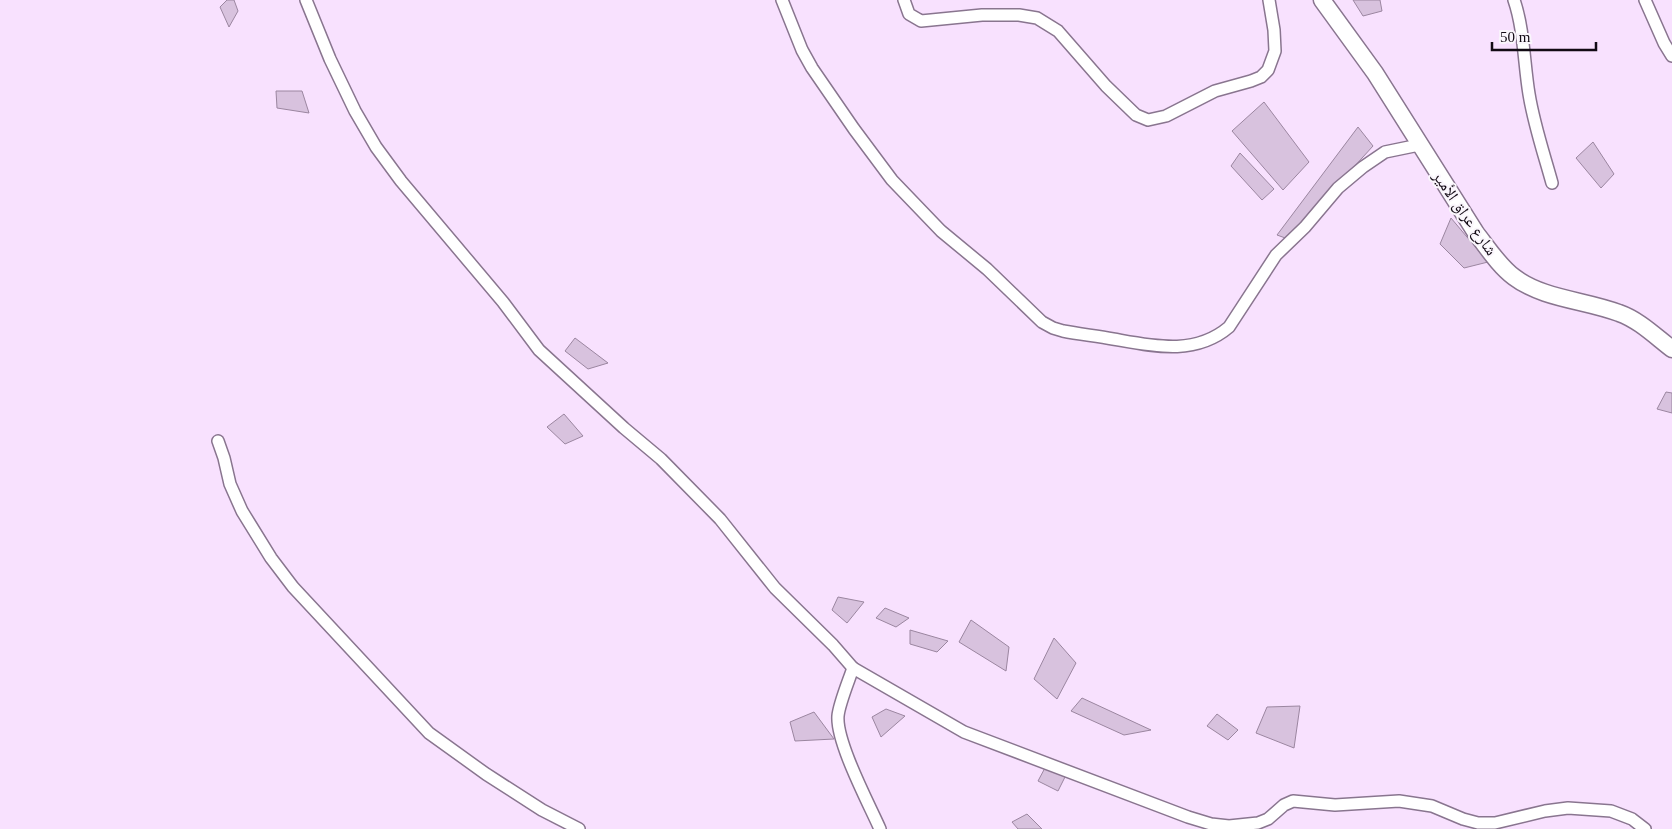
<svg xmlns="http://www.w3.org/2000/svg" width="1672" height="829" font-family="'Times New Roman','Noto Naskh Arabic',serif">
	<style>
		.building { fill: #d8c2de; stroke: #9b86a0 }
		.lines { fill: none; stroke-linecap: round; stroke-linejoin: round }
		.street-casing { stroke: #89758f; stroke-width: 14 }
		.secondary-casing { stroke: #89758f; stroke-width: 19 }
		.street { stroke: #fff; stroke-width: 11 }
		.secondary { stroke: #fff; stroke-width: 16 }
		.labels { text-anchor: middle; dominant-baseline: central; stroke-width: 4; stroke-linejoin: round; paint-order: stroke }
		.street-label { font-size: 16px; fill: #120a14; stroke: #faf6fc }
	</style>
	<rect width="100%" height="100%" fill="#f8e1fe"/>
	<g class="building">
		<path d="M227 0H234L238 11 229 27 220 7Z"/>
		<path d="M1353 0H1380L1382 11 1363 16Z"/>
		<path d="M276 91H302L309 113 277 108Z"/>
		<path d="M1264 102 1309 162 1283 190 1232 131Z"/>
		<path d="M1358 127 1373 146 1288 239 1277 235Z"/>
		<path d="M1593 142 1614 174 1601 188 1576 158Z"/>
		<path d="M1240 153 1274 189 1262 200 1231 166Z"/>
		<path d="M1451 218 1488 262 1464 268 1440 244Z"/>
		<path d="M575 338 608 363 588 369 565 351Z"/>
		<path d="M1666 392 1672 393V413L1657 409Z"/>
		<path d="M564 414 583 436 565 444 547 427Z"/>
		<path d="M838 597 864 602 847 623 832 610Z"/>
		<path d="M885 608 909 618 896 627 876 618Z"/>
		<path d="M971 620 1009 647 1006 671 959 642Z"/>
		<path d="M910 630 948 641 937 652 910 644Z"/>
		<path d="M1054 638 1076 663 1057 699 1034 679Z"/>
		<path d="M1082 698 1151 730 1124 735 1071 711Z"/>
		<path d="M1300 706 1294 748 1256 733 1267 707Z"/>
		<path d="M886 709 905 716 881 737 872 717Z"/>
		<path d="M814 712 834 739 795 741 790 722Z"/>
		<path d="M1217 714 1238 730 1228 740 1207 726Z"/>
		<path d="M1046 766 1067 773 1058 791 1038 781Z"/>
		<path d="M1027 814 1042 829H1018L1012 822Z"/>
	</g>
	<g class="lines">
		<g class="street-casing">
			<g id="street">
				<path d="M306 0 330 59 355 111 376 147 401 181 503 302 539 350 624 428 661 459 720 519 775 588 833 645 853 668 964 732 1188 817 1211 824 1229 826 1258 823 1268 819 1284 805 1293 801 1335 805 1399 801 1432 806 1463 819 1478 823H1495L1545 811 1568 808 1611 811 1632 819 1645 829"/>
				<path d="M782 0 802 50 812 68 854 129 892 180 941 231 987 269 1042 322 1053 328 1063 331C1079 334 1096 336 1113 339 1153 346 1195 356 1229 327L1276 255 1305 227 1338 188 1363 167 1385 152 1419 145"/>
				<path d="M904 0 909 14 921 21 982 15H1019L1037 18 1058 31 1106 86 1136 115 1148 120 1166 116 1215 91 1251 81 1261 77 1268 70 1275 51 1274 30 1269 0"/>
				<path d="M1514 0C1524 29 1524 64 1529 94 1534 125 1544 154 1552 183"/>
				<path d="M1645 0 1664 43 1672 56"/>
				<path d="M218 441 224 458 230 484 242 511 271 558 293 587 429 733 486 774 542 810 579 829"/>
				<path d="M853 668C849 680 839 704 838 716 836 742 869 804 880 829"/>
			</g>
		</g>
		<g class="secondary-casing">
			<path id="secondary" d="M1322 0 1375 73 1476 233C1487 247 1499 266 1514 277 1543 299 1585 300 1619 313 1639 320 1655 336 1672 349"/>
		</g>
		<use href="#street" class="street"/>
		<use href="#secondary" class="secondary"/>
	</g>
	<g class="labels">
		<g class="street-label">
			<text transform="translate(1465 213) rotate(55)">شارع عراق الأمير</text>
		</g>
	</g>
	<path d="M1492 42v8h104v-8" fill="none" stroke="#120a14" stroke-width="2.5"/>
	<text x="1500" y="42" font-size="15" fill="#120a14" stroke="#faf6fc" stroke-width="4" paint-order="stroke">50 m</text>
</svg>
